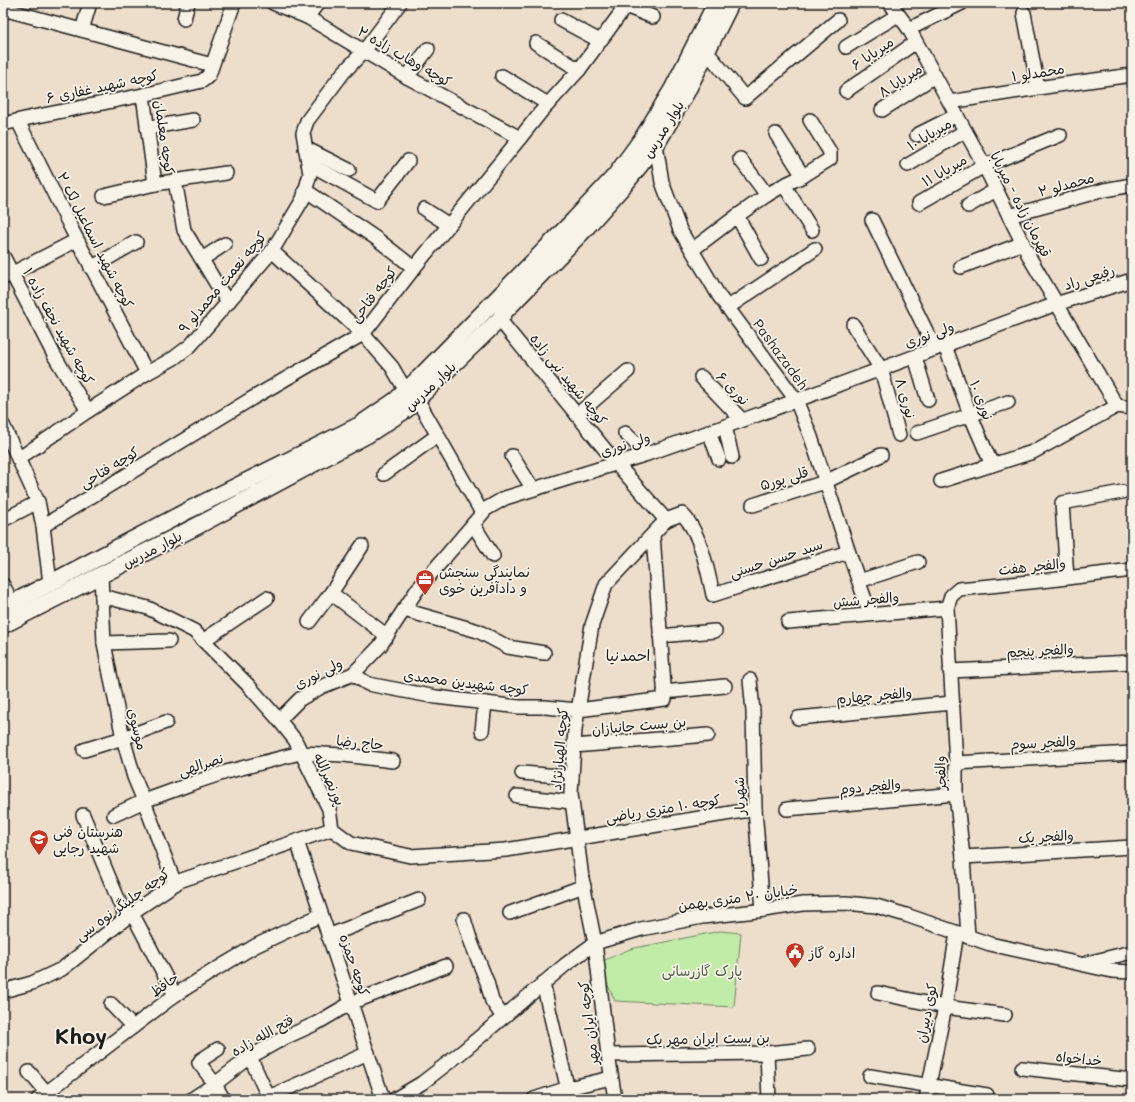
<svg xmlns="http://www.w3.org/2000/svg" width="1135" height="1102" font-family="Mali,'Playpen Sans Arabic',sans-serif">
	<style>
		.green { fill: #c1eca8; stroke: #6e8462 }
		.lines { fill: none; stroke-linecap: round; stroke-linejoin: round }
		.minor-casing { stroke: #1c1c1c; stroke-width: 16 }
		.major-casing { stroke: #1c1c1c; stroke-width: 19 }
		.minor { stroke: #f7f3e8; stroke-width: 13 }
		.major { stroke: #f7f3e8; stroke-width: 16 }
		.labels { text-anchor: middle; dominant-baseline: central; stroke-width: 3.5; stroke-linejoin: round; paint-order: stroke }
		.street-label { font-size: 14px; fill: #1c1c1c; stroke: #f7f3e8 }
		.poi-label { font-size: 14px; fill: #1c1c1c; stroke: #f7f3e8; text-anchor: start }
		.park-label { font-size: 14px; fill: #4e5a46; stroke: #f7f3e8 }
		.neighbourhood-label { font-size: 15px; fill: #1c1c1c; stroke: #f7f3e8 }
		.town-label { font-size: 22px; font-weight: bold; fill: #1c1c1c; stroke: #f7f3e8 }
	</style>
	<rect width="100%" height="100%" fill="#edddcb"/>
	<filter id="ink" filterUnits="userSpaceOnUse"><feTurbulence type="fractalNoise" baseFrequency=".025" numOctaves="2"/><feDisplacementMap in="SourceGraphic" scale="8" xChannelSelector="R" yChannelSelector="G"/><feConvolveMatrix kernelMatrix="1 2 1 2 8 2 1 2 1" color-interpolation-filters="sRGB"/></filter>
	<g filter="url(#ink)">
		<path class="green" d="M720 931 741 933 734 1007 615 1001 598 963 630 949Z"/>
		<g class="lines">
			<g class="minor-casing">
				<g id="minor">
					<path d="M273 3 307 17 407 77 520 138"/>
					<path d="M618 3 653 17"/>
					<path d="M890 3 909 29 983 163 1031 260 1117 406 1132 408"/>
					<path d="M3 9 212 65"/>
					<path d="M1024 13 1038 88"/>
					<path d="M307 17 318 3"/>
					<path d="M184 19 188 3"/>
					<path d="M561 20 600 41"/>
					<path d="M909 29 962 3"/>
					<path d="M82 30 90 3"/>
					<path d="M536 43 579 70"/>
					<path d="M698 47 707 52 745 98 838 20"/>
					<path d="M846 47 898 15"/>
					<path d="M502 76 548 104"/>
					<path d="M407 77 428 49"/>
					<path d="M846 91 916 42"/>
					<path d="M143 95 155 184"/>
					<path d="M950 102 1051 86 1132 75"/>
					<path d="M882 110 935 76"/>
					<path d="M18 121 72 230 147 373"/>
					<path d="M3 124 33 117 143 95 202 81 206 78 209 75 234 3"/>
					<path d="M147 128 193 120"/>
					<path d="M776 134 803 176"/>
					<path d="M917 135 957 115"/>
					<path d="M656 145 662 182 680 230 719 296 796 400 811 437 851 559 870 614"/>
					<path d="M305 148 349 170"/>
					<path d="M740 159 767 195"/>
					<path d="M308 163 377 201 408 161"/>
					<path d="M908 165 965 131"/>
					<path d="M175 181 184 230 228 303"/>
					<path d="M784 185 812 230"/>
					<path d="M305 190 377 239 414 268"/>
					<path d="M104 196 155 184 226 173"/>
					<path d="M919 203 984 166 1060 135"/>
					<path d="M968 206 996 190"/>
					<path d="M424 209 449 225"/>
					<path d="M737 216 761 259"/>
					<path d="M1009 216 1104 190 1132 185"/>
					<path d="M872 220 935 349"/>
					<path d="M692 250 737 216 767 195 784 185 803 176 830 159V152L810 120"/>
					<path d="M272 251 363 334 392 367 406 391"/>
					<path d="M3 256 55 357 88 411"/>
					<path d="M202 259 225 244"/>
					<path d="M961 267 1023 243"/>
					<path d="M91 268 136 242"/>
					<path d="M3 278 77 240"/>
					<path d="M727 308 815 249"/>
					<path d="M499 319 616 463 666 520 606 584 592 625 575 729 571 793 582 878 595 943 608 1055 615 1099"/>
					<path d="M853 325 881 369 899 435"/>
					<path d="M945 346 970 414 992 465"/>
					<path d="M915 357 928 400"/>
					<path d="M701 377 742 420"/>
					<path d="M417 399 482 513"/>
					<path d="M577 415 628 371"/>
					<path d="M3 425 38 502 43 526 50 583"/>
					<path d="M725 426 732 457"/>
					<path d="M709 432 719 459"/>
					<path d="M625 433 647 454"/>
					<path d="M917 433 1008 402"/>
					<path d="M512 456 533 489"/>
					<path d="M18 459 88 411 147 373 174 358 191 345 272 251 303 199 310 174 303 133 307 121 343 73 364 51 400 3"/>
					<path d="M384 474 438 435"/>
					<path d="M941 481 1033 452 1117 406"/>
					<path d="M753 505 825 482 881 455"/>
					<path d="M3 520 38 502"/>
					<path d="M666 520 682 514C700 531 708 571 713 595L848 552"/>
					<path d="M473 524 493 556"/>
					<path d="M43 526 251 399 363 334 414 268 520 138 540 113 579 70 628 3"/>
					<path d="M362 546 331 593 387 636"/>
					<path d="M101 575 104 643 112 684 123 738 134 777 144 801 175 884"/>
					<path d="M1067 578 1062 503 1122 492"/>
					<path d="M859 581 918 562"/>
					<path d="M3 585 12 603"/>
					<path d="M102 596 148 608 194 631 248 685 279 720 295 740 329 809 332 829 351 843 410 856 506 850 755 809"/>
					<path d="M404 610 478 631 508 647 544 653"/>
					<path d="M309 622 331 593"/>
					<path d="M788 622 947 608"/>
					<path d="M660 636 715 631"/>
					<path d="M204 640 267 598"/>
					<path d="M104 643 169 641"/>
					<path d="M950 671 1132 662"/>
					<path d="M353 674 368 684 436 697 519 707H545L578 710 665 699 653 535"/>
					<path d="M750 680 753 711 755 809 763 910"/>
					<path d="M664 692 725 686"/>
					<path d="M798 718 952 703"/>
					<path d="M279 720 300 699 321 687 353 674 380 646 417 590 486 509 505 498 647 454 746 419 1056 304 1132 280"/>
					<path d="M482 731 485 703"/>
					<path d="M574 746 708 735"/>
					<path d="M84 750 123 738 166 722"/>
					<path d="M956 763 1132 753"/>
					<path d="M522 773 572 777"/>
					<path d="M517 796 572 802"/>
					<path d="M787 809 956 794"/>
					<path d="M83 815 126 918"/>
					<path d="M114 815 144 801 199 781 226 772 300 753 344 755 393 761"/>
					<path d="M297 841 383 1099"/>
					<path d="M963 857 1132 847"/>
					<path d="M132 913 175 995"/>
					<path d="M510 913 584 886"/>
					<path d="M464 919 471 942 487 982 492 1001 503 1017"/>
					<path d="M328 936 419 900"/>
					<path d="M968 937 963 857 956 794V763L947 608 951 596 959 589 1050 580 1132 570"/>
					<path d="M1087 963 1132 952"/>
					<path d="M543 983 570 1099"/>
					<path d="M3 991 32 983 62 969 140 907 179 881 332 829"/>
					<path d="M878 993 945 1007 1005 1015"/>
					<path d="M111 1004 133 1027"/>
					<path d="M218 1049 201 1060 199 1063 215 1084 223 1099"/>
					<path d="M767 1053 769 1099"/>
					<path d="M608 1055 767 1053 808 1049"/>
					<path d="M250 1057 267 1094 271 1096 368 1053"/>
					<path d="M1022 1068 1132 1080"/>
					<path d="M29 1072 52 1099"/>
					<path d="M870 1076 987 1095"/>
					<path d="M38 1099 175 995 213 971 255 946 321 915"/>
					<path d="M192 1099 215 1084 250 1057 282 1039 317 1023 351 1003 446 966"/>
					<path d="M395 1099 422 1083 462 1052 565 965 595 943 641 929 702 917 757 911 803 904 846 903 876 906 906 915 990 944 1112 971 1132 972"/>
					<path d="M534 1099 568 1088 611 1078"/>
					<path d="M926 1099 945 1007 957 933"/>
				</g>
			</g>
			<g class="major-casing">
				<g id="major">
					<path d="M3 608 189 510 358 426 396 400 420 377 574 220 615 176 642 139 672 90 716 3"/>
					<path d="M3 625 199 525 367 435 407 409 499 320 505 311 585 229 625 184 656 145 686 93 731 3"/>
				</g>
			</g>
			<use href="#minor" class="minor"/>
			<use href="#major" class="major"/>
		</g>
	</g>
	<defs>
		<g id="office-pin" transform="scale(1)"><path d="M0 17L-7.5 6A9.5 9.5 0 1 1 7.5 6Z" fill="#c8321e" stroke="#f7f3e8"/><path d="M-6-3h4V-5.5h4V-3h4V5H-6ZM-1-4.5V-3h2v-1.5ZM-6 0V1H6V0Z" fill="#fff"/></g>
		<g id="school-pin" transform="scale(1)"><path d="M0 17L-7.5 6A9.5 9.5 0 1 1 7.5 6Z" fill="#c8321e" stroke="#f7f3e8"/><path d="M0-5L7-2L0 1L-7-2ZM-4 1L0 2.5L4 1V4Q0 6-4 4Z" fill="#fff"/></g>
		<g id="civic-pin" transform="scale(1)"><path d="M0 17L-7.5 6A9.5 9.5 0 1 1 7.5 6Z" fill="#c8321e" stroke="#f7f3e8"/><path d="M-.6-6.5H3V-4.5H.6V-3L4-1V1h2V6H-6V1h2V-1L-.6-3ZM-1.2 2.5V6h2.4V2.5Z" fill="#fff"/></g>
	</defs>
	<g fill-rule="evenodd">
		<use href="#office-pin" x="425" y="579"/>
		<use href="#school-pin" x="39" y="839"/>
		<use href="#civic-pin" x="795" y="952"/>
	</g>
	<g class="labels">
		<g class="street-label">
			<text transform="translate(872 53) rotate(-34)">میربابا ۶</text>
			<text transform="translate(405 56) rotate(30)">کوچه وهاب زاده ۲</text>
			<text transform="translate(1038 72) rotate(-9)">محمدلو ۱</text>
			<text transform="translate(900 80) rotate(-33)">میربابا ۸</text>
			<text transform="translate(102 86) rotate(-12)">کوچه شهید غفاری ۶</text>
			<text transform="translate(663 129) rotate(-58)">بلوار مدرس</text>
			<text transform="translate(929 134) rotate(-31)">میربابا ۱۰</text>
			<text transform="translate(165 137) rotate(82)">کوچه معلمان</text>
			<text transform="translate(944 170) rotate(-30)">میربابا ۱۱</text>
			<text transform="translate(1066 184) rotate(-15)">محمدلو ۲</text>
			<text transform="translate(1021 204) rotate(63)">قهرمان زاده - میربابا</text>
			<text transform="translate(96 240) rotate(63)">کوچه شهید اسماعیل لک ۲</text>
			<text transform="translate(1089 277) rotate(-18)">رفیعی راد</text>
			<text transform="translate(222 282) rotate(-50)">کوچه نعمت محمدلو ۹</text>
			<text transform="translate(373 294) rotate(-52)">کوچه فتاحی</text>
			<text transform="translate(59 326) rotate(61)">کوچه شهید نجف زاده ۱</text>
			<text transform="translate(929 334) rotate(-20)">ولی نوری</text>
			<text transform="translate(781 354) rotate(54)">Pashazadeh</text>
			<text transform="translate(569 379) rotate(51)">کوچه شهید نبی زاده</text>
			<text transform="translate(430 386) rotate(-43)">بلوار مدرس</text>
			<text transform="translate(733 388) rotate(46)">نوری ۶</text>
			<text transform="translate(906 398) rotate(74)">نوری ۸</text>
			<text transform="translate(982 400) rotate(69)">نوری ۱۰</text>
			<text transform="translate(625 444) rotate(-18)">ولی نوری</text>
			<text transform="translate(109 467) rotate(-31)">کوچه فتاحی</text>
			<text transform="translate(784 478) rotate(-17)">قلی پور۵</text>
			<text transform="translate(152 549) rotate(-27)">بلوار مدرس</text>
			<text transform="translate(776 558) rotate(-18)">سید حسن حسنی</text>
			<text transform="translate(1032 566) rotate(-6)">والفجر هفت</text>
			<text transform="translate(866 599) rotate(-5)">والفجر شش</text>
			<text transform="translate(1040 650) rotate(-3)">والفجر پنجم</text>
			<text transform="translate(318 673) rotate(-27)">ولی نوری</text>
			<text transform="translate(466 682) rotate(7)">کوچه شهیدین محمدی</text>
			<text transform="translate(874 695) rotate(-5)">والفجر چهارم</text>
			<text transform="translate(639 725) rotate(-5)">بن بست جانبازان</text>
			<text transform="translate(138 729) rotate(76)">موسوی</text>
			<text transform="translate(360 742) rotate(6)">حاج رضا</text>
			<text transform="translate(1043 742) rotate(-3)">والفجر سوم</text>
			<text transform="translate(559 749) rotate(-85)">کوچه الهیارنژاد</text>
			<text transform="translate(201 764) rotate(-18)">نصرالهی</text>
			<text transform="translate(940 773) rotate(-92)">والفجر</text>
			<text transform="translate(330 779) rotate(65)">پورنصرالله</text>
			<text transform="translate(870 786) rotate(-5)">والفجر دوم</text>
			<text transform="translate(739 796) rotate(-92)">شهریار</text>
			<text transform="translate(663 808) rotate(-9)">کوچه ۱۰ متری ریاضی</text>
			<text transform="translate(1046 836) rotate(-3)">والفجر یک</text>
			<text transform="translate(738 897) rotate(-8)">خیابان ۲۰ متری بهمن</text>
			<text transform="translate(122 904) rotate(-36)">کوچه چلینگر نوه سی</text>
			<text transform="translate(355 965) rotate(71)">کوچه حمزه</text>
			<text transform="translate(164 984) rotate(-36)">حافظ</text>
			<text transform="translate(926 1013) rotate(-79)">کوی دبیران</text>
			<text transform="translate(588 1023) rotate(-97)">کوچه ایران مهر</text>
			<text transform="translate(262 1035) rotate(-30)">فتح الله زاده</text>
			<text transform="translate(708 1038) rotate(-1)">بن بست ایران مهر یک</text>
			<text transform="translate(1079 1058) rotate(6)">خداخواه</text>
		</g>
		<g class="poi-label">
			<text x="439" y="571">نمایندگی سنجش<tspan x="439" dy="16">و دادآفرین خوی</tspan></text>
			<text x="53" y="831">هنرستان فنی<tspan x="53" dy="16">شهید رجایی</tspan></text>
			<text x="809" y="952">اداره گاز</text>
		</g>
		<g class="park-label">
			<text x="702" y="970">پارک گازرسانی</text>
		</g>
		<g class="neighbourhood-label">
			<text x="628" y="655">احمدنیا</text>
		</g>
		<g class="town-label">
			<text x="81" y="1035">Khoy</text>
		</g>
	</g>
	<rect width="1135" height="1102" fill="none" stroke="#f7f3e8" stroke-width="16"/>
	<rect x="8" y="8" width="1119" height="1086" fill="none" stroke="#1c1c1c" stroke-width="1.5" filter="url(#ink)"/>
</svg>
